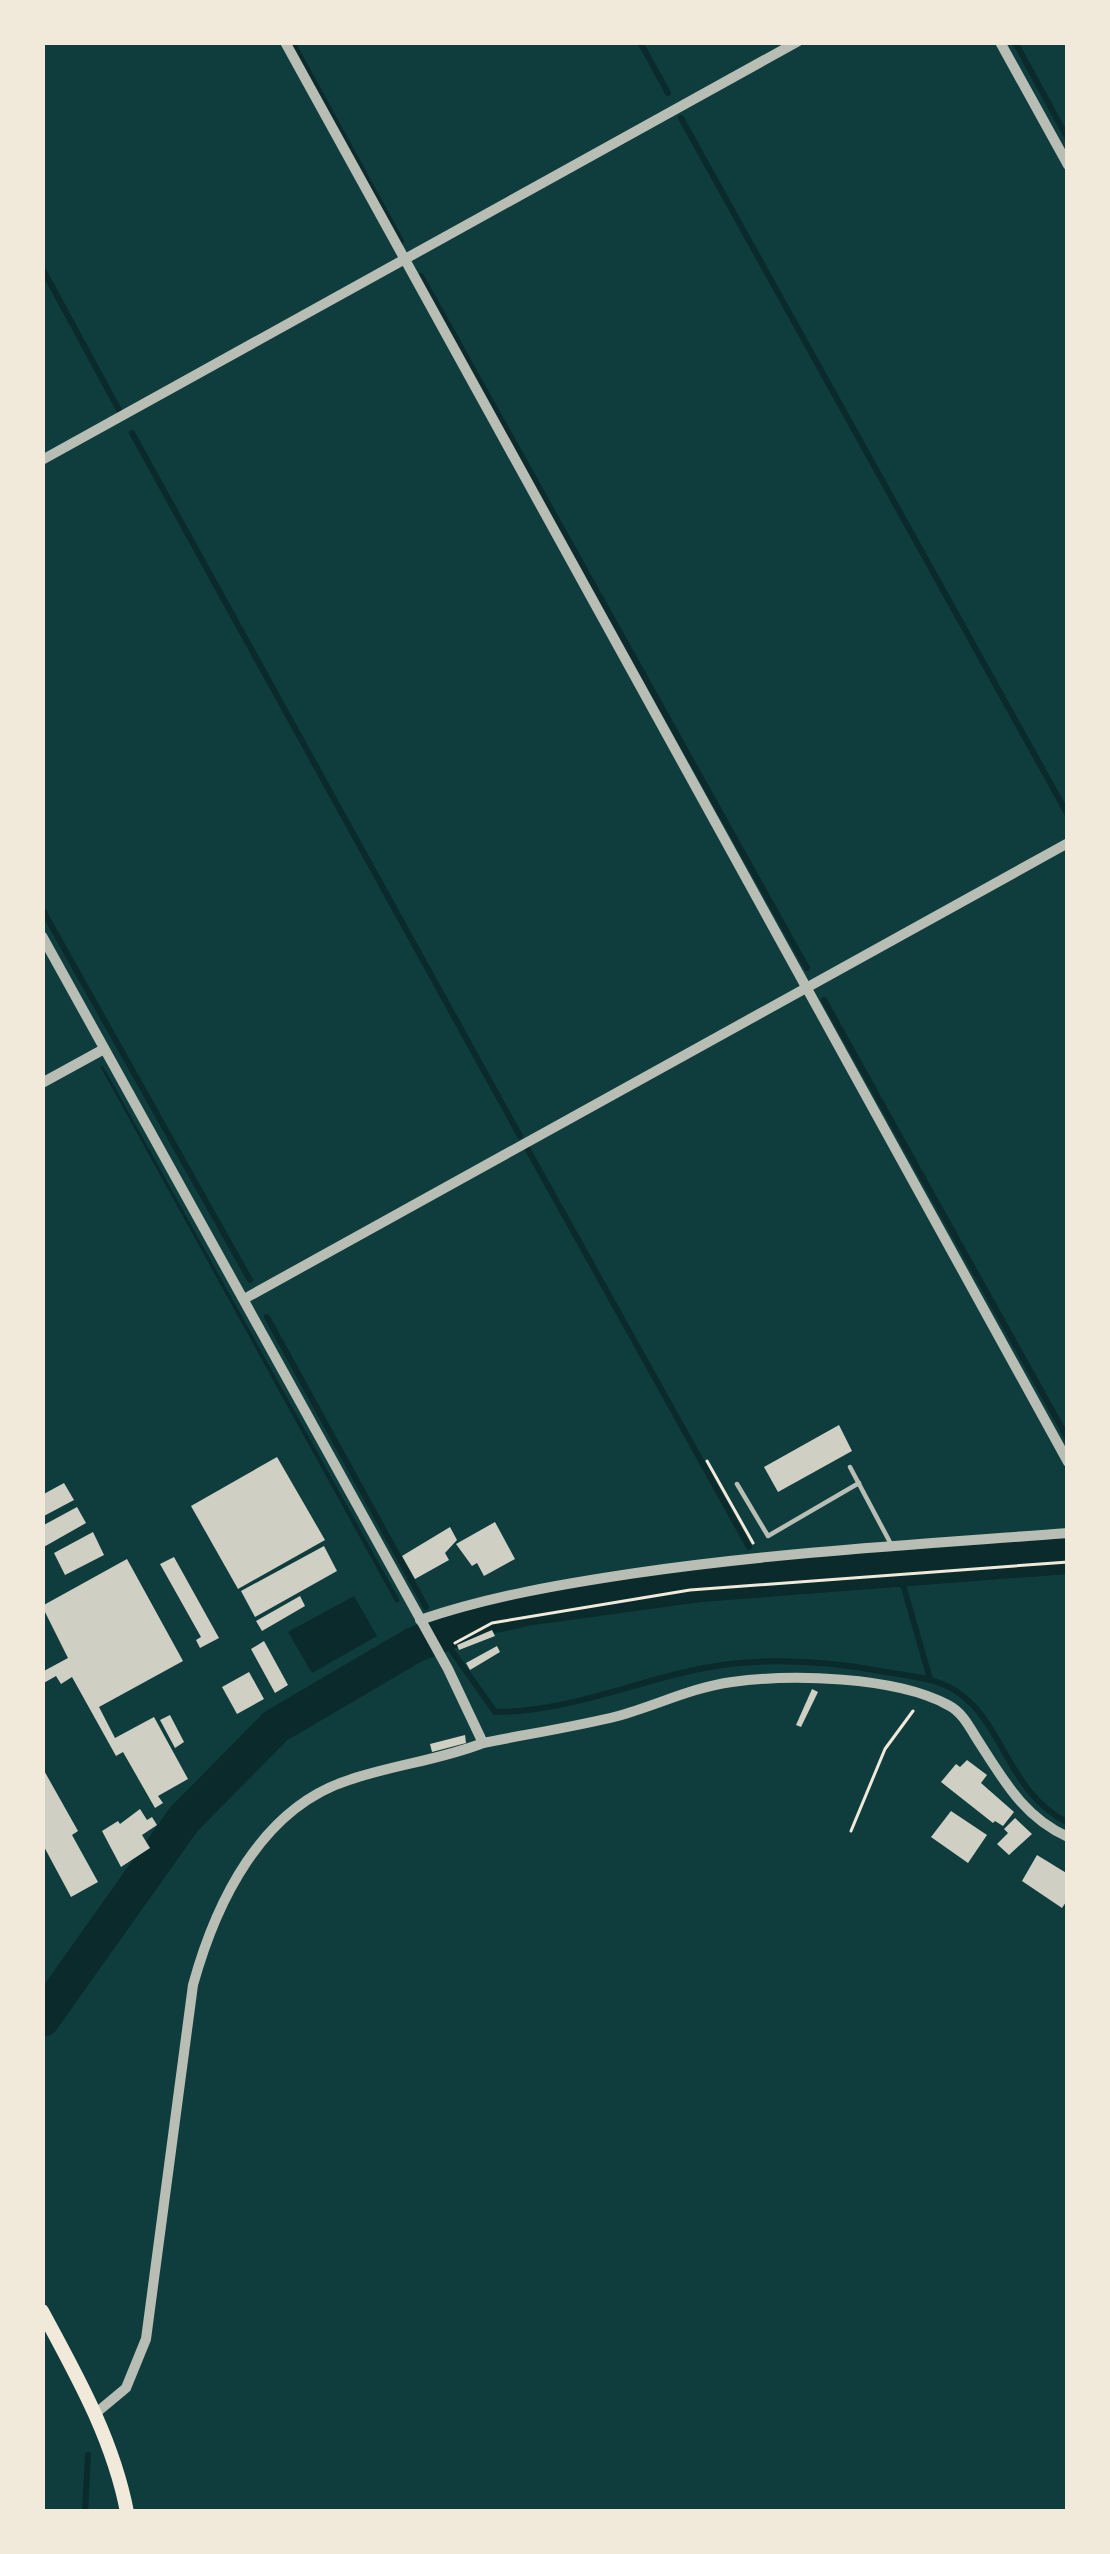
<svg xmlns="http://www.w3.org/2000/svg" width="1110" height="2554" font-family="'Nunito Sans',sans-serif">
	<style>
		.water { fill: #0a2a2b }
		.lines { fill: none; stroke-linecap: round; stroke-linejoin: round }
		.stream { stroke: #0a2a2b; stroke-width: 6 }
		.river { stroke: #0a2a2b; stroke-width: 36 }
		.building { fill: #cfcfc3 }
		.path { stroke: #f1e9da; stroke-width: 3 }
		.service { stroke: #b8beb3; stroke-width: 4.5 }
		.minor { stroke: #b8beb3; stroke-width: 10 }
		.secondary { stroke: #f1e9da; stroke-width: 14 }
	</style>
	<rect width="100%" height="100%" fill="#0f3d3e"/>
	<g class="water">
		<path d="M100 1066H103L400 1601 396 1603Z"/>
		<path d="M354 1596 377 1636 312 1673 288 1632Z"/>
	</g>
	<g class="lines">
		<g class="stream">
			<path d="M292 42 401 241"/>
			<path d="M640 42 668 93"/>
			<path d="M1015 42 1068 139"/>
			<path d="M681 118 1068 815"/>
			<path d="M42 268 119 410"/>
			<path d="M421 276 807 968"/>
			<path d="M132 433 520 1136"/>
			<path d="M42 909 250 1280"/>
			<path d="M824 1000 1068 1439"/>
			<path d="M527 1148 749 1547"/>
			<path d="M267 1317 426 1607"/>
			<path d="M898 1567 930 1679"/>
			<path d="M452 1651 495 1712C576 1712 650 1674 729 1664 782 1658 834 1662 886 1672 909 1676 936 1678 956 1691 1005 1723 1006 1791 1068 1823"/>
			<path d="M85 2512 88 2455"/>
		</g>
		<path class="river" d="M42 2019 184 1819 276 1726 414 1645 485 1617 526 1608 700 1584 1068 1556"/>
	</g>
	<g class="building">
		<path d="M839 1425 852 1451 778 1492 764 1467Z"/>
		<path d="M277 1457 325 1540 238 1589 191 1506Z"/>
		<path d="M64 1483 74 1500 42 1517V1495Z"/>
		<path d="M77 1507 86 1523 42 1548V1526Z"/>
		<path d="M495 1522 515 1559 484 1576 477 1563 472 1566 456 1544Z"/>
		<path d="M450 1527 457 1540 445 1553 449 1560 415 1579 402 1556Z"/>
		<path d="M93 1532 104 1555 65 1575 54 1553Z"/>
		<path d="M324 1546 337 1571 255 1617 241 1591Z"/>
		<path d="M174 1557 219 1638 200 1648 196 1640 201 1637 160 1564Z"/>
		<path d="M127 1559 183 1661 99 1707 115 1738 154 1717 188 1779 158 1796 163 1803 155 1808 123 1752 116 1756 72 1677 61 1684 56 1676 42 1684V1672L68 1658 42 1606Z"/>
		<path d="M300 1596 305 1606 262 1631 256 1621Z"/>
		<path d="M492 1630 495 1636 459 1650 457 1645Z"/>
		<path d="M264 1641 288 1685 275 1693 251 1649Z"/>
		<path d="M497 1646 500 1652 470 1670 466 1663Z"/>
		<path d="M249 1672 264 1699 237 1714 222 1687Z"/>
		<path d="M812 1689 818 1692 801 1727 796 1725Z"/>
		<path d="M170 1715 184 1742 175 1748 160 1720Z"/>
		<path d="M465 1735 466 1743 432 1752 430 1744Z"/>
		<path d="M967 1760 987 1775 981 1783 1014 1812 1003 1826 995 1821 993 1823 941 1782 956 1764 960 1767Z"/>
		<path d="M42 1767 78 1831 72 1835 98 1882 71 1897 42 1843Z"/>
		<path d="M140 1809 147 1820 152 1817 157 1825 142 1835 150 1848 121 1867 102 1831 118 1821 120 1824Z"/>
		<path d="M951 1811 987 1835 968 1863 931 1837Z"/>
		<path d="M1015 1818 1032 1834 1009 1855 997 1844 1008 1833 1004 1829Z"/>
		<path d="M1037 1855 1068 1874V1899L1062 1908 1022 1881Z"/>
	</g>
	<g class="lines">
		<g class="path">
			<path d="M707 1461 753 1543"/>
			<path d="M455 1643 492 1623 690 1590 1068 1562"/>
			<path d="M851 1831 885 1749 913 1711"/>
		</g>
		<g class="service">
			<path d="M850 1467 892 1546"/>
			<path d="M737 1484 768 1536 859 1483"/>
		</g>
		<g class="minor">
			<path d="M285 42 1068 1462"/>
			<path d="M1000 42 1068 165"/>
			<path d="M42 460 797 42"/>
			<path d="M42 936 448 1669 483 1743C528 1734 574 1727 618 1716 655 1706 693 1687 732 1682 790 1674 895 1676 948 1705 962 1712 969 1726 977 1739 1003 1779 1023 1817 1068 1837"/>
			<path d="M42 1083 104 1049"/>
			<path d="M244 1299 1068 843"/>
			<path d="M420 1620C491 1596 562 1584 636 1573 780 1552 924 1544 1068 1533"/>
			<path d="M96 2413 126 2388 146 2339 193 1985C216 1902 261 1808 349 1780 393 1765 440 1760 483 1743"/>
		</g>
		<path class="secondary" d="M42 2311C77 2376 113 2439 127 2512"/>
	</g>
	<rect width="1110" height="2554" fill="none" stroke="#f1e9da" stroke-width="90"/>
</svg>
